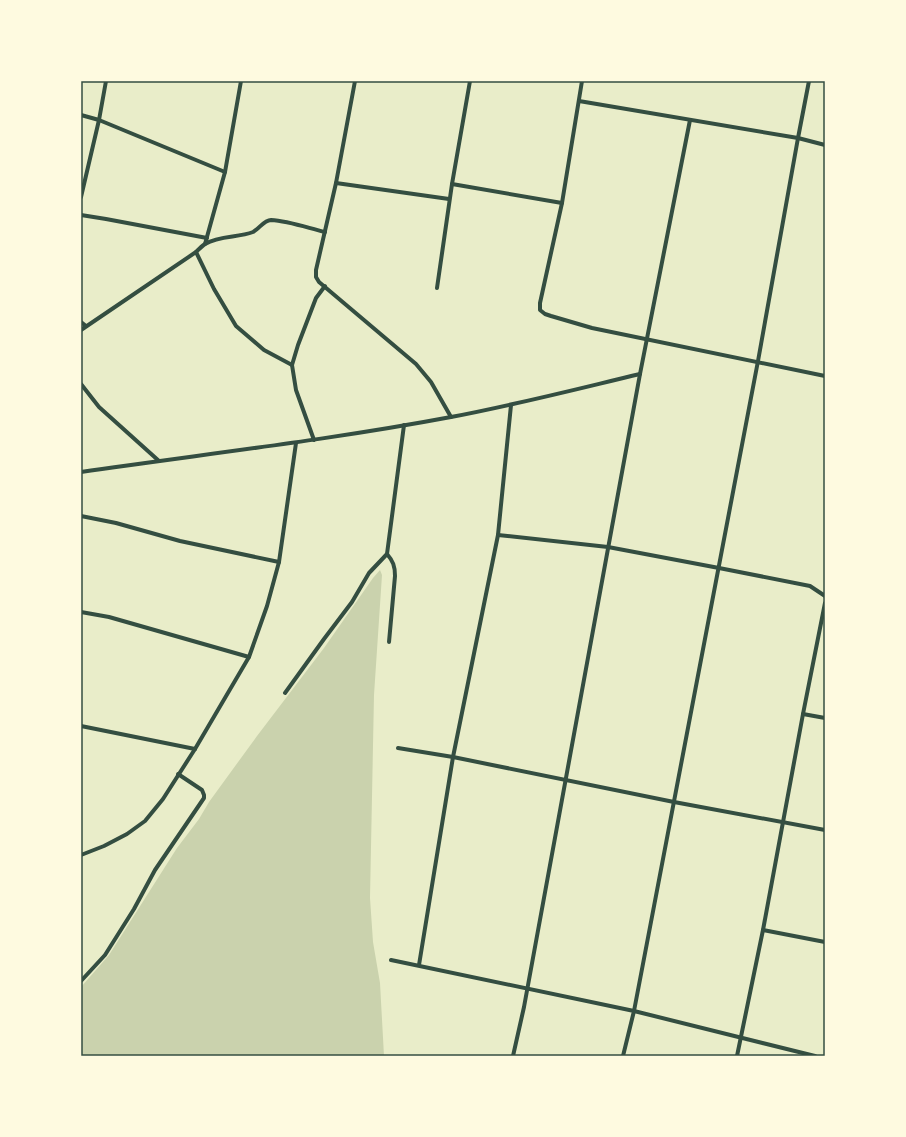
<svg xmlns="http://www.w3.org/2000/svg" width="906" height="1137" font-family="Mulish,sans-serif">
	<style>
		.green { fill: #cad2ad }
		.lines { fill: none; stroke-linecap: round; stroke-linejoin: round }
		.minor { stroke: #344e41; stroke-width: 4 }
		.neatline { fill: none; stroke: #344e41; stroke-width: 1.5 }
	</style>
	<rect width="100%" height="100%" fill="#e9edc9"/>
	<path class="green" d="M380 570 382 575 374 695 370 898 373 942 380 983 384 1056H81V987L109 955 177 848 199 819 209 802 257 736 324 648 373 578Z"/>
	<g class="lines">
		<g class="minor">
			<path d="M355 81 336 183 316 270V277L319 282 416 364 431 382 451 417"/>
			<path d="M582 81 562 203 540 303V310L545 314 551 316 592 328 825 376"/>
			<path d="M809 81 798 138 825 145"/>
			<path d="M579 101 798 138 758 361 634 1011 815 1056"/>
			<path d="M81 115 99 120 225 172"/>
			<path d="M336 183 449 199"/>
			<path d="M452 184 562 203"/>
			<path d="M81 197 99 120 106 81"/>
			<path d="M81 215 106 219 207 238"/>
			<path d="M205 244 225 172 241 81"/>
			<path d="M196 252 214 289 236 326 264 350 292 365"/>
			<path d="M437 288 452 184 470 81"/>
			<path d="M81 322 86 326"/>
			<path d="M81 330 196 252C199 249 202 246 205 244 220 235 238 238 253 232 259 229 264 220 271 220 289 221 308 228 325 232"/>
			<path d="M81 384 99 407 159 461"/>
			<path d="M314 440 296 390 292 365 298 345 316 298 325 286"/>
			<path d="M81 472C205 454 329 440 451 417 515 405 577 389 640 374"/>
			<path d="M81 516 116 523 180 541 279 562"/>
			<path d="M498 535 608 547 719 568 810 586 825 596"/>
			<path d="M387 554C393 561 395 566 395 576L389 642"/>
			<path d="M81 612 109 617 249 657"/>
			<path d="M285 693 324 639 352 602 369 573 387 554 404 425"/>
			<path d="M803 714 825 718"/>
			<path d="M81 726 195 749"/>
			<path d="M398 748 453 757 674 802 825 830"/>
			<path d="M81 855 104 846 127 834 145 821 163 799 195 749 249 657 267 606 279 562 296 443"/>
			<path d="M763 930 825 942"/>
			<path d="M391 960 634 1011 623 1056"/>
			<path d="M419 965 453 757 498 535 511 405"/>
			<path d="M81 981 105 955 134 909 155 870 204 798V795L202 790 178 774"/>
			<path d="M513 1056 524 1007 640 374 690 120"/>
			<path d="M737 1056 763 930 803 714 825 603"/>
		</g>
	</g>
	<rect width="906" height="1137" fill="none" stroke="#fefae0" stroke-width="164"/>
	<rect x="82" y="82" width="742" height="973" class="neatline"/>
</svg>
